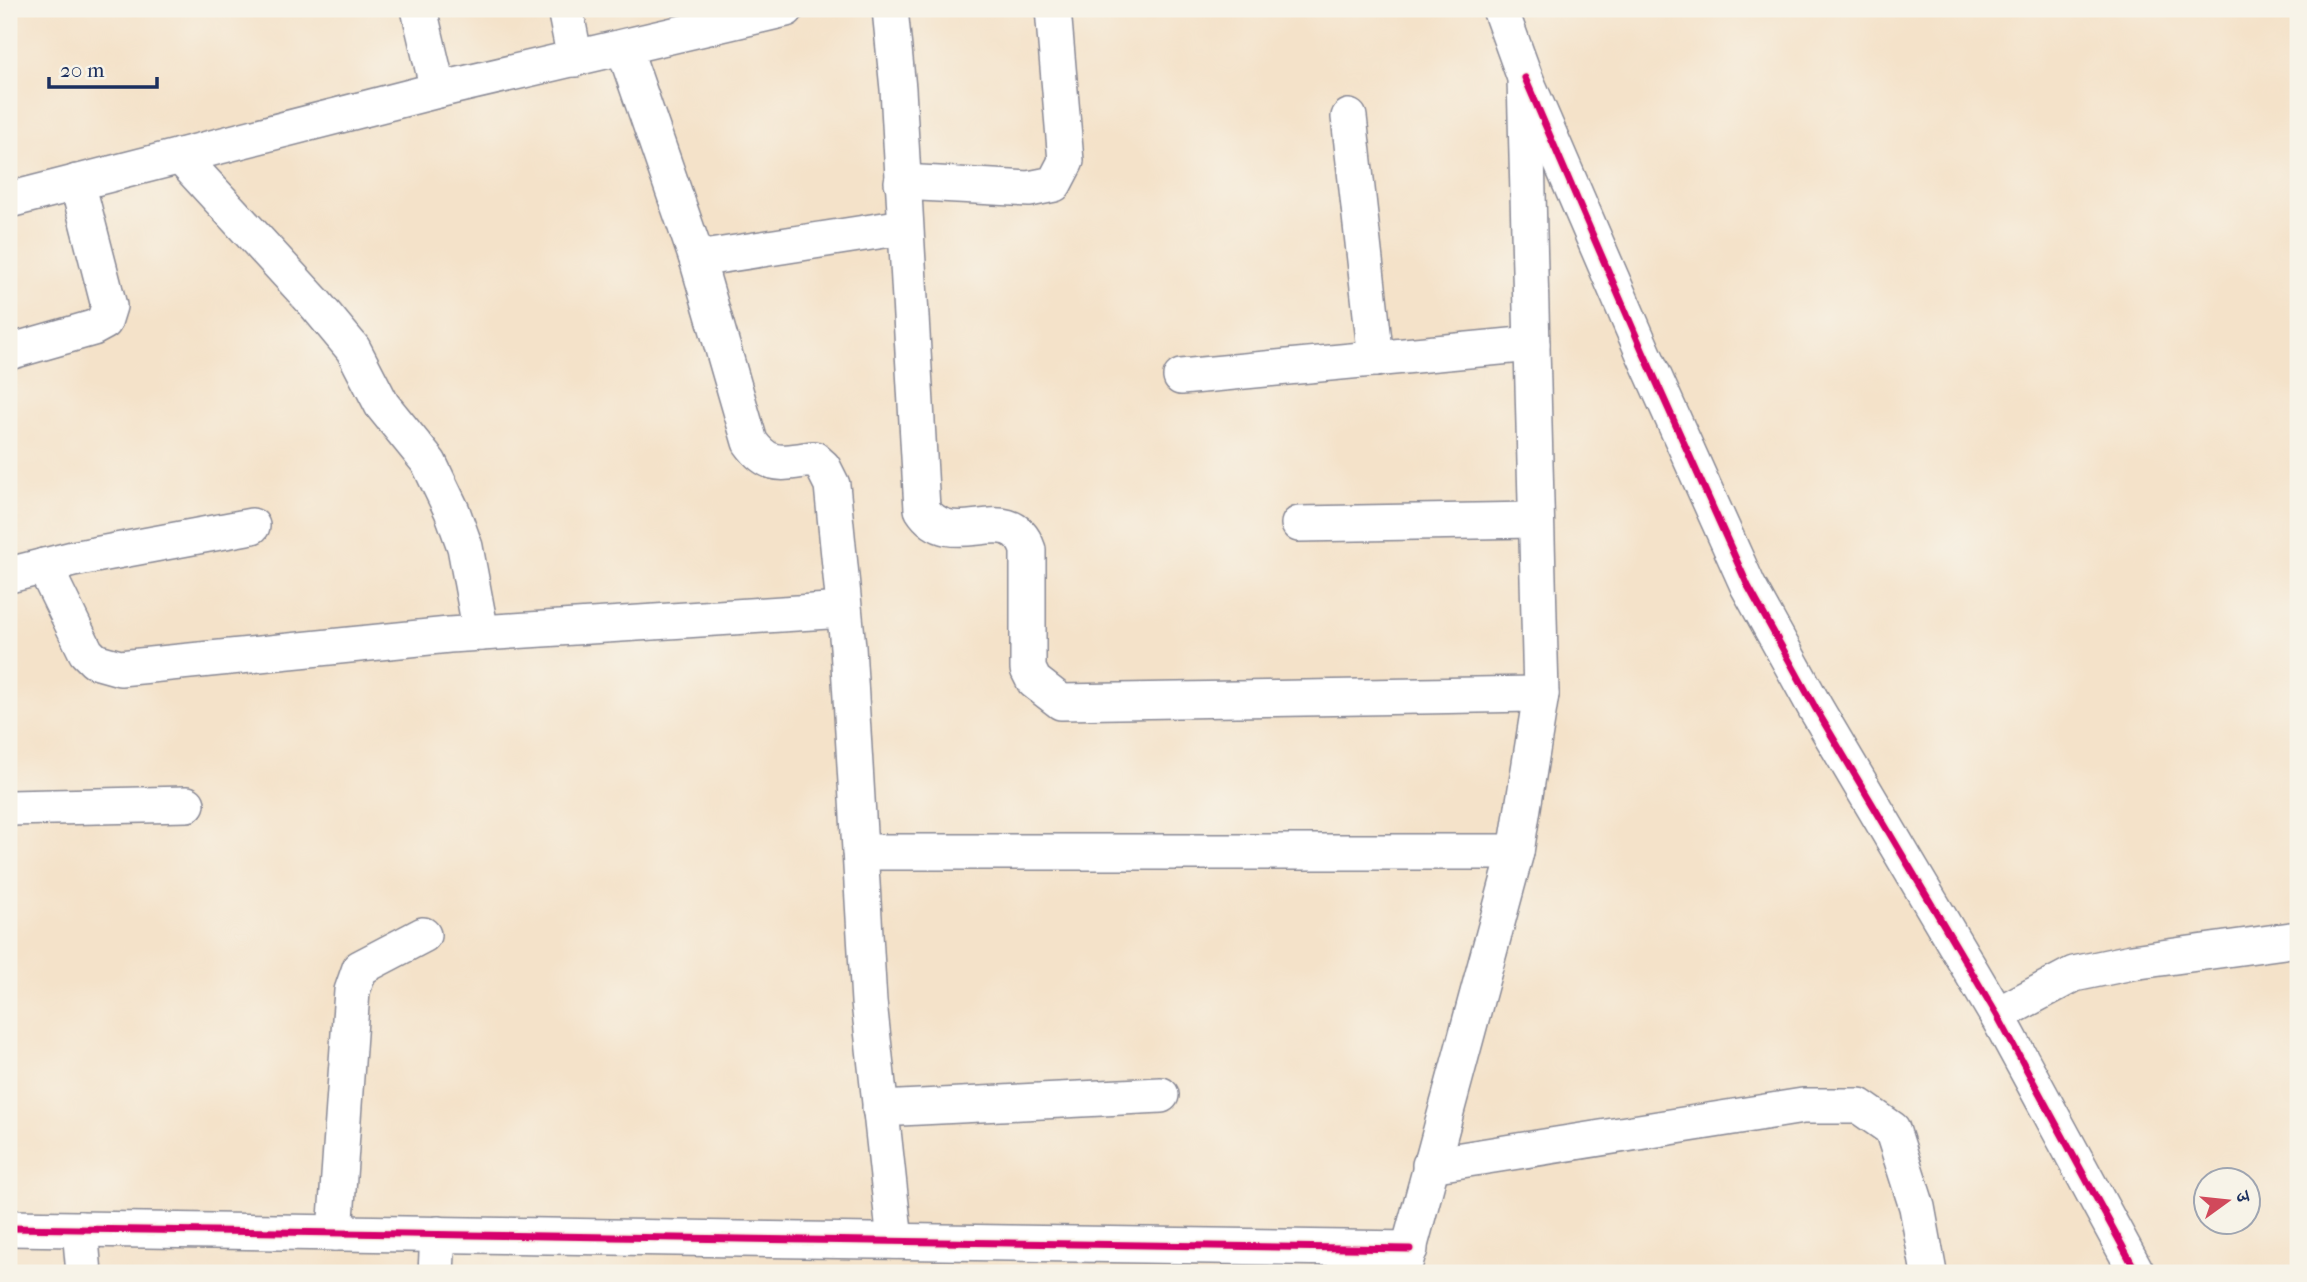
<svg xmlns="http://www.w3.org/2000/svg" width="2307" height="1282" font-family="'IM FELL French Canon','Noto Serif Devanagari',serif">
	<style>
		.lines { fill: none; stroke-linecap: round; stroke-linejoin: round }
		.minor-casing { stroke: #888894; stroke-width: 38 }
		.minor { stroke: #fff; stroke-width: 35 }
		.cycleway-casing { stroke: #f7f3e8; stroke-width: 11 }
		.cycleway { stroke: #d6006c; stroke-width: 7 }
	</style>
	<rect width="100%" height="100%" fill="#f7f3e8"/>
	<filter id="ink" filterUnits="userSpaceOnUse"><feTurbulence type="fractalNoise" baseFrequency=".0143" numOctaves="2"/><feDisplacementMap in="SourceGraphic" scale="14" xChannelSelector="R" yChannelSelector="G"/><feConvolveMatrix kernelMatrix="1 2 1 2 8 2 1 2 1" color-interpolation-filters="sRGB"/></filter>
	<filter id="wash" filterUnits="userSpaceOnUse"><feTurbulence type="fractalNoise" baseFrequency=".00686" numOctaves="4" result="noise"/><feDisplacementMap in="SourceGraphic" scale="28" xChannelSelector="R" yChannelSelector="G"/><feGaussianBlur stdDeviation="1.57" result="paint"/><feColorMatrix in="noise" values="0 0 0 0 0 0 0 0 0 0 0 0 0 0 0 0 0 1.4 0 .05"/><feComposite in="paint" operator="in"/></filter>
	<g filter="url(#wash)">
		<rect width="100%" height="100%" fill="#f4e2c9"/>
	</g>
	<g filter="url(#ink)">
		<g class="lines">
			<g class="minor-casing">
				<g id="minor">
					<path d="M419 9 438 90"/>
					<path d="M565 9 575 59"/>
					<path d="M890 9 898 89 922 509C952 556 1010 496 1028 550V669L1034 681 1061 702 1541 694"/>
					<path d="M624 48 697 259 750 442C770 470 783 462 814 459L823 467 832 485 848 647 869 1002 895 1241"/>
					<path d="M1525 78 1643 352 1748 586 1816 709 1997 1015 2137 1273"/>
					<path d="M1349 117 1376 359"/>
					<path d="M180 156 313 301 353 349 382 405 429 463 452 511 465 547 481 633"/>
					<path d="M902 182 1029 189 1054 184 1066 161 1053 9"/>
					<path d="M9 200 438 90 786 9"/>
					<path d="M697 259 904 227"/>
					<path d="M9 352 93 328 104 322 109 306 77 182"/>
					<path d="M1181 377 1532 344"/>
					<path d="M1299 524 1535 520"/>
					<path d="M44 566 86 652 95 661 120 668 449 635 844 610"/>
					<path d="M9 575 73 559 252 526"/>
					<path d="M9 808 187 804"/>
					<path d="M860 852H1516"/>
					<path d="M1997 1015 2074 974 2132 962 2298 939"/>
					<path d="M880 1109 1161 1095"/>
					<path d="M1430 1165 1803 1106H1859L1892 1129 1917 1207 1929 1273"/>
					<path d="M9 1228 1410 1249"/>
					<path d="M80 1229 84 1273"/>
					<path d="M335 1233 352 991 360 968 423 935"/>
					<path d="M1403 1271 1516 852 1541 694 1525 78 1500 9"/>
					<path d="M436 1273 438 1234"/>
				</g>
			</g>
			<use href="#minor" class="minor"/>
			<g class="cycleway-casing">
				<g id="cycleway">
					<path d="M1525 78 1643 352 1748 586 1816 709 1997 1015 2137 1273"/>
					<path d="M9 1228 1410 1249"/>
				</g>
			</g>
			<use href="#cycleway" class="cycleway"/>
		</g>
	</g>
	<rect width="2307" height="1282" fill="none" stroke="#f7f3e8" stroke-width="35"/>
	<g transform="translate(2227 1201) rotate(75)"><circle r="33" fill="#f7f3e8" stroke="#9fa5b1" stroke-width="2"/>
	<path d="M0-5L12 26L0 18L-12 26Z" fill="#d1495b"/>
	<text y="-10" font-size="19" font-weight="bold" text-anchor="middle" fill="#1b2f5e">उ</text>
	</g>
	<path d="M49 77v10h108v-10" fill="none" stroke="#1b2f5e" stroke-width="3.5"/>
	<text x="60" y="77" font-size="21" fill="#1b2f5e" stroke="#f7f3e8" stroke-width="5" paint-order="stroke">20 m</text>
</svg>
